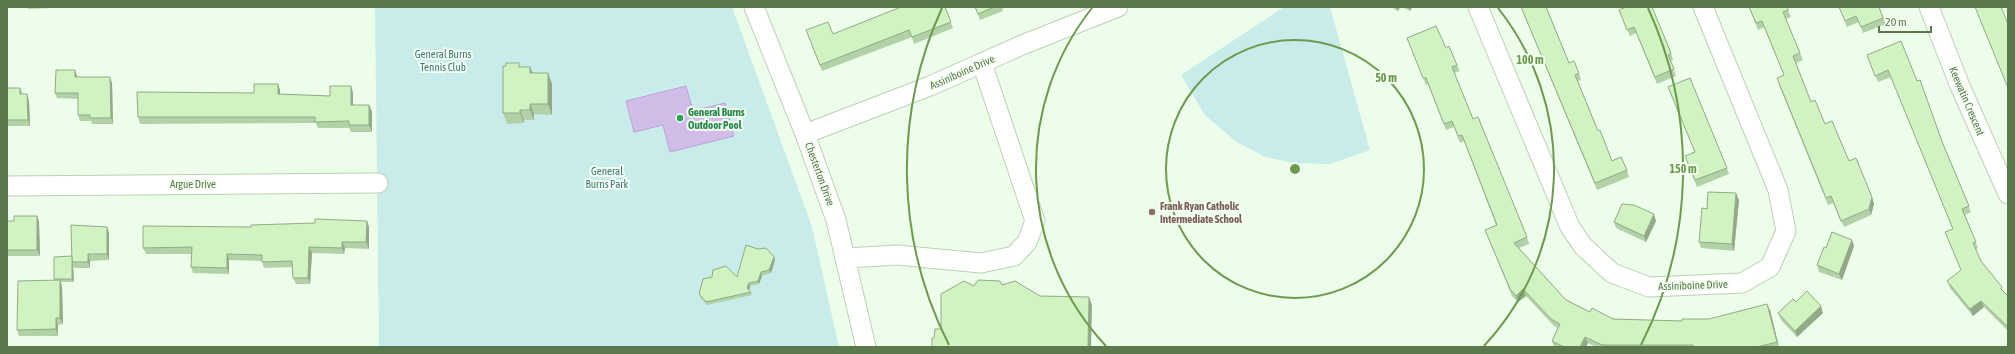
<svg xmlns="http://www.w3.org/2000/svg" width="2015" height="354" font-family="'Asap Condensed',sans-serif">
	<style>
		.green { fill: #c8ece9 }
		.water { fill: #d1bde8; stroke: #bda3da }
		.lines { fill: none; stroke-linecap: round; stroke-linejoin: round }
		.minor-casing { stroke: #b9d3b2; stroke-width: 21 }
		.minor { stroke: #fff; stroke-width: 19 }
		.wall { fill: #b3d1a6 }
		.shaded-wall { fill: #92aa87 }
		.building { fill: #d0f3c1; stroke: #92aa87 }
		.ring { fill: none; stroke: #6d9a4d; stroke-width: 2 }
		.leisure-dot { fill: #2e9e5b; stroke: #f3fff1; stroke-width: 1.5 }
		.education-dot { fill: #8d6e63; stroke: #f3fff1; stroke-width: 1.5 }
		.labels { text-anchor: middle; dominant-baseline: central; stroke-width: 4; stroke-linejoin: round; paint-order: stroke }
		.park-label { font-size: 11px; fill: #41787a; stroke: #f3fff1 }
		.street-label { font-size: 11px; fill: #5b794c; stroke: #f3fff1 }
		.leisure-label { font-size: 11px; font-weight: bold; fill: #27864d; stroke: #f3fff1; text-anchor: start }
		.education-label { font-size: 11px; font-weight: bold; fill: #785e54; stroke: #f3fff1; text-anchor: start }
		.centre { fill: #6d9a4d; stroke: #f3fff1; stroke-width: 2 }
		.ring-label { font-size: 12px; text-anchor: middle; font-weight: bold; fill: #6d9a4d; stroke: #f3fff1; stroke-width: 4; stroke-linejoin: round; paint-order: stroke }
	</style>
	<rect width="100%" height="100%" fill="#ecfdea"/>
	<g class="green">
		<path d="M375 7H732L812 227 839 347H379Z"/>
		<path d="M1284 7H1330L1370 150 1330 164 1293 163 1265 157 1235 141 1204 114 1181 75Z"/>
	</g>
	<path class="water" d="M686 86 693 111 725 103 734 136 670 152 663 125 634 132 626 101Z"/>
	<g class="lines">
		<g class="minor-casing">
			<g id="minor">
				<path d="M754 7 805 134 836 220 866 347"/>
				<path d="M1478 7 1570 227 1583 246 1612 273 1649 287 1742 283 1770 267 1786 231 1778 190 1703 7"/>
				<path d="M1929 7 1960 86 2008 194"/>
				<path d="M805 134 930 86 1022 45 1118 7"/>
				<path d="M7 186 378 183"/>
				<path d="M847 258 897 255 981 263 1014 256 1027 242 1035 221 982 63"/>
			</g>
		</g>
		<use href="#minor" class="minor"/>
	</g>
	<g class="wall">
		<path d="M28 7H53V8L28 9Z"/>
		<path d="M945 7 953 28 914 44 912 37 822 71 809 37 833 34Z"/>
		<path d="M975 7H1006L1002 9 1003 11 980 20Z"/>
		<path d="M1391 7H1400L1398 11Z"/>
		<path d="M1402 7H1412L1410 11Z"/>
		<path d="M1521 7H1546L1569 63 1579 73 1581 80 1578 81 1598 131 1612 161 1627 170 1629 177 1597 190Z"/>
		<path d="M1749 7H1787L1791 17 1786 19 1803 60 1796 63 1811 102 1872 197 1874 204 1871 215 1844 227 1833 203 1828 205 1779 85 1784 75 1764 27 1758 30Z"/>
		<path d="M1839 7H1879L1886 24 1863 33 1859 22 1847 27Z"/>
		<path d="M1619 10 1671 53 1673 60 1671 61 1676 76 1657 84 1636 33 1630 36Z"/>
		<path d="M1407 38 1446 48 1457 65 1460 71 1454 73 1473 119 1527 237 1529 244 1519 248 1566 300 1590 312 1613 319 1682 321 1709 319 1770 310 1779 347H1596L1588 343 1586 347H1554L1552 341 1558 328 1554 326 1526 296 1518 302 1512 296 1485 230 1496 225 1464 141 1460 143 1454 127 1446 130 1428 84 1426 85Z"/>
		<path d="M1869 61 1917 81 1971 212 1965 215 1978 248 1976 249 1981 261 2004 292 2008 296V331L1984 307 1973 316 1950 288 1947 281 1961 270 1953 229 1891 77 1878 82Z"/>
		<path d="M520 67H530L533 73 552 84V115L534 114V120H524V123L507 124 503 113Z"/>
		<path d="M77 76V77L112 83 113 124H92L91 121H80L78 115V99L57 98 55 93Z"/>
		<path d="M278 84 280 90V94L330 96 353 93V105H369L372 112V132H351L349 128H318L316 123 140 124 138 117 254 93Z"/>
		<path d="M7 88H20L22 94 29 101 30 126H7Z"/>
		<path d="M1694 152 1727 168 1729 174 1697 187 1687 162Z"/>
		<path d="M1739 200 1734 251 1701 248 1699 242 1707 209Z"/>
		<path d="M37 216 39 222 40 256H7V221H14Z"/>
		<path d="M367 221 369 227V249L345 248 344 254 312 253 310 284H296L293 278 292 267 264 268 262 261 229 260V274L193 273 191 267 192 254H146L143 248 251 227Z"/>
		<path d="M1656 221 1646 242 1616 228 1614 222Z"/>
		<path d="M107 227 109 233V260L90 261V268H74L73 266 74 282H61L62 287 63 324 58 325V336H19L17 330 55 280 54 279 72 256Z"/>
		<path d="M1854 246 1842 280 1819 272 1817 265 1826 248Z"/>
		<path d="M774 257 775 260 771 273 762 276 759 284 750 286 749 290 751 292 752 295 707 305 700 297 699 294 712 277H737Z"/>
		<path d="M1796 302 1823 313 1797 337 1781 320 1778 313Z"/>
	</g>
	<g class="shaded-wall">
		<path d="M1396 7H1400L1398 11Z"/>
		<path d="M1408 7H1412L1410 11Z"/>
		<path d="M530 67 534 77 530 73Z"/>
		<path d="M75 70 77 76V83L75 77Z"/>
		<path d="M548 73 552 84V115L548 104Z"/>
		<path d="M110 77 112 83 113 124 111 118Z"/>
		<path d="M278 84 280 90V101L278 94Z"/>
		<path d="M351 86 353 93V112L351 105Z"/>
		<path d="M20 88 22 94H20Z"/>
		<path d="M27 94 29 101 30 126 28 120Z"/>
		<path d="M530 104 534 114V120L530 110Z"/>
		<path d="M369 105 372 112V132L369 125Z"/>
		<path d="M520 110 524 120V123L520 113Z"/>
		<path d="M1736 193 1739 200 1734 251 1732 244Z"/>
		<path d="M1872 197 1874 204 1871 215 1869 209Z"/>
		<path d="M1654 214 1656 221 1646 242 1644 236Z"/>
		<path d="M37 216 39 222 40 256 37 250Z"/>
		<path d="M367 221 369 227V249L366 242Z"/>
		<path d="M107 227 109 233V260L107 254Z"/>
		<path d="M1852 240 1854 246 1842 280 1839 274Z"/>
		<path d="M342 242 345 248 344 254 342 248Z"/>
		<path d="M309 247 312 253 310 284 308 278Z"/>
		<path d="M88 254 90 261V268L88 262Z"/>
		<path d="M227 254 229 260V274L227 268Z"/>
		<path d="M774 257 775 260 771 273 769 270Z"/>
		<path d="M72 263 73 266 74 282 72 279Z"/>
		<path d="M761 272 762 276 759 284 758 281Z"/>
		<path d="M60 280 62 287 63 324 60 318Z"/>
		<path d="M749 283 750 286 749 291 747 288Z"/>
		<path d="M1523 289 1526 296 1518 302 1516 296Z"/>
		<path d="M1089 297 1092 305 1091 347H1088Z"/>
		<path d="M1981 301 1984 307 1973 316 1970 309Z"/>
		<path d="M1767 304 1770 310 1779 347 1777 342Z"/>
		<path d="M1821 306 1823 313 1797 337 1795 331Z"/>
		<path d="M56 318 58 325V336L56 329Z"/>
		<path d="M1585 337 1588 343 1586 347H1580Z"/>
	</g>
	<g class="building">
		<path d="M901 7H945L951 22 912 37 909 30 820 65 806 30 828 22 833 34Z"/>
		<path d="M975 7H994L978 14Z"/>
		<path d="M1521 7H1546L1569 63 1574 61 1579 73 1575 75 1598 131 1600 130 1612 161 1621 157 1627 170 1595 183Z"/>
		<path d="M1626 7H1652L1671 53 1668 55 1674 69 1655 77 1634 27 1627 30 1619 10Z"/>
		<path d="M1749 7H1787L1788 10 1783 12 1800 53 1793 56 1811 102 1815 100 1825 124 1832 121 1849 161 1856 158 1872 197 1869 209 1841 221 1831 196 1826 198 1777 78 1784 75 1762 21 1756 23Z"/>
		<path d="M1839 7H1879L1883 18 1861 27 1856 16 1845 21Z"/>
		<path d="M1975 7H2001L2008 24V88Z"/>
		<path d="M1436 26 1446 48 1449 46 1457 65 1452 67 1473 119 1478 117 1527 237 1514 243 1566 300 1590 312 1592 308 1613 319 1682 321V319H1709L1767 304 1777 342 1757 347H1693V345H1602L1585 337 1580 347H1564L1552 341 1560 324 1551 319 1523 289 1516 296 1510 289 1485 230 1497 225 1462 135 1458 136 1452 121 1444 124 1426 78H1423L1407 38Z"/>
		<path d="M1901 41 1917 81 1920 80 1943 144 1969 206 1962 209 1976 242 1973 243 1981 261 2002 287 2001 289 2008 296V327L1981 301 1970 309 1947 281 1961 270 1945 232 1953 229 1888 70 1875 76 1867 55Z"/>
		<path d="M506 63H519V67H530V73H548V104H530V110H520V113H503V66H506Z"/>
		<path d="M56 70H75V77H110L111 118H90V115H78V93H55Z"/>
		<path d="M1690 78 1727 168 1695 180 1685 156 1695 152 1668 87Z"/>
		<path d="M254 84H278V94L330 96V86H351V105H369V125H349V121L315 122V117H138L137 92 254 93Z"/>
		<path d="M7 88H20V94H27L28 120H7Z"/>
		<path d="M1708 192 1736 193 1732 244 1699 242 1702 208 1707 209Z"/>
		<path d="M1622 204 1634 205 1654 214 1644 236 1614 222Z"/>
		<path d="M14 216H37V250H7V221H14Z"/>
		<path d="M315 219 367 221 366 242H342V248L309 247 308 278H293L292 261 262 262V255L227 254V268L191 267 192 247 143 248V226L251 227V225L315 223Z"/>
		<path d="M71 225 107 227V254H88V262H72Z"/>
		<path d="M1832 232 1852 240 1839 274 1817 265 1824 247 1826 248Z"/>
		<path d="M746 245 758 249 766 248 774 257 769 270 761 272 758 281 749 283 747 288 751 292 706 302 699 294 703 279 712 277 713 270 726 266 737 277Z"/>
		<path d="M72 256V279H54V257Z"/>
		<path d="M60 280V318H56V329L17 330 18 281Z"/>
		<path d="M978 280 1000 281 1002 285 1015 281 1040 296 1089 297 1088 347H932V338H934L935 329H941V294L964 281 974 286Z"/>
		<path d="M1807 291 1821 306 1795 331 1778 313 1793 299 1796 302Z"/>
	</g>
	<g class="ring">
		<circle cx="1295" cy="169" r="129"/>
		<path d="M1106 346A259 259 0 0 1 1092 8M1498 8A259 259 0 0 1 1484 346"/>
		<path d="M949 345A388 388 0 0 1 942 8M1648 8A388 388 0 0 1 1641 345"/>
	</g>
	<circle class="leisure-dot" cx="680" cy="118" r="4"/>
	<circle class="education-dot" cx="1152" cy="212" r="4"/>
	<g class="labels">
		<g class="park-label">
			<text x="443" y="54">General Burns<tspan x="443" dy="13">Tennis Club</tspan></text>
			<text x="607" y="171">General<tspan x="607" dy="13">Burns Park</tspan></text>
		</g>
		<g class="street-label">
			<text transform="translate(962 72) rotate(-24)">Assiniboine Drive</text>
			<text transform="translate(1967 101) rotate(67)">Keewatin Crescent</text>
			<text transform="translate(820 174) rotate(70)">Chesterton Drive</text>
			<text x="193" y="184">Argue Drive</text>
			<text transform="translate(1693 285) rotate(-2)">Assiniboine Drive</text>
		</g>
		<g class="leisure-label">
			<text x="688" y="112">General Burns<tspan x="688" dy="13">Outdoor Pool</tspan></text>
		</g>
		<g class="education-label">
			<text x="1160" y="206">Frank Ryan Catholic<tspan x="1160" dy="13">Intermediate School</tspan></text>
		</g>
	</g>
	<circle cx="1295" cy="169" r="6" class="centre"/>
	<g class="ring-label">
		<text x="1530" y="64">100 m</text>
		<text x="1386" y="82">50 m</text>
		<text x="1683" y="173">150 m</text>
	</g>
	<rect width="2015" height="354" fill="none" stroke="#5b794c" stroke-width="16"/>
	<path d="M1879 26v6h52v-6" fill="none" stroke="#5b794c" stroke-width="2"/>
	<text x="1885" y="26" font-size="12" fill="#5b794c" stroke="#f3fff1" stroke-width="3" paint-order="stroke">20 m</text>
</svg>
